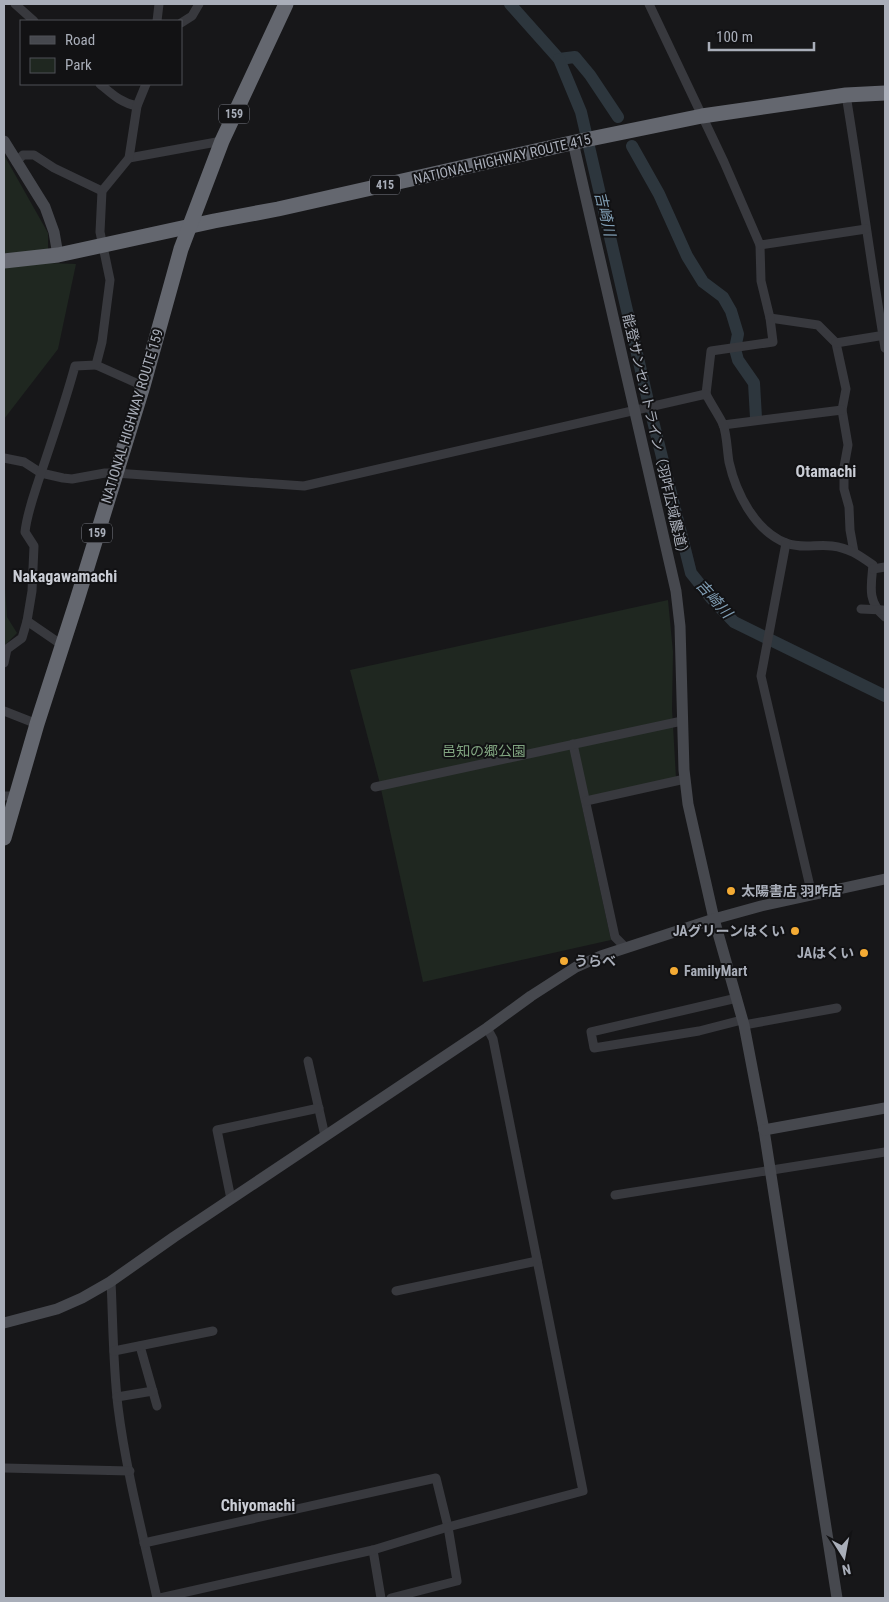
<svg xmlns="http://www.w3.org/2000/svg" width="889" height="1602" font-family="'Roboto Condensed','Noto Sans JP',sans-serif">
	<style>
		.green { fill: #1f2720 }
		.lines { fill: none; stroke-linecap: round; stroke-linejoin: round }
		.river { stroke: #2d363d; stroke-width: 12 }
		.street { stroke: #38393e; stroke-width: 9 }
		.secondary { stroke: #46484e; stroke-width: 11 }
		.highway { stroke: #64676f; stroke-width: 15 }
		.poi-dot { fill: #f4ab34; stroke: #121214; stroke-width: 2 }
		.labels { text-anchor: middle; dominant-baseline: central; stroke-width: 4; stroke-linejoin: round; paint-order: stroke }
		.shield { fill: #121214; stroke: #7c7f88; stroke-width: 1 }
		.shield-label { font-size: 12px; font-weight: bold; fill: #a9aeb9 }
		.street-label { font-size: 14px; fill: #a9aeb9; stroke: #121214 }
		.park-label { font-size: 14px; fill: #80a480; stroke: #121214 }
		.poi-label { font-size: 14px; font-weight: bold; fill: #a9aeb9; stroke: #121214; text-anchor: start }
		.water-label { font-size: 15px; font-style: italic; fill: #809eb4; stroke: #121214 }
		.quarter-label { font-size: 16px; font-weight: bold; fill: #cacdd5; stroke: #121214 }
	</style>
	<rect width="100%" height="100%" fill="#171719"/>
	<g class="green">
		<path d="M4 155 48 233V263L76 264 58 349 4 419Z"/>
		<path d="M4 573 7 617 17 633 4 646Z"/>
		<path d="M668 600 673 652 672 709 676 778 581 801 611 940 423 982 379 780 350 670Z"/>
	</g>
	<g class="lines">
		<g class="river">
			<path d="M510 4 559 59 575 57 590 75 618 117"/>
			<path d="M559 59 581 112 648 401"/>
			<path d="M632 146 659 194 687 256 703 282 723 297 731 311 738 334 735 349 738 360 754 383 756 418"/>
			<path d="M651 413 691 573 711 598 734 622 885 696"/>
		</g>
		<g class="street">
			<path d="M15 4 34 21"/>
			<path d="M649 4 724 162 760 245 761 281 770 318 818 325 836 343 846 389 842 410 848 445 844 467V489L849 507 850 530 854 552"/>
			<path d="M157 21 159 4"/>
			<path d="M181 23 192 16 199 4"/>
			<path d="M100 84C112 94 121 103 137 106"/>
			<path d="M846 95C860 180 871 264 885 348"/>
			<path d="M129 158 222 141"/>
			<path d="M16 162 23 155H34L54 168 102 191"/>
			<path d="M760 245 866 229"/>
			<path d="M836 343 885 335"/>
			<path d="M96 365 143 386"/>
			<path d="M706 394 711 351 773 342 770 318"/>
			<path d="M723 425 842 410"/>
			<path d="M4 458 24 462 41 473 63 478 72 479 105 473H115L304 486 706 394C711 404 718 414 723 424 727 435 727 450 729 462 736 493 755 531 786 543 801 549 817 544 832 546 849 548 859 555 873 565 871 586 867 602 885 617"/>
			<path d="M786 543 761 676 812 895"/>
			<path d="M873 569 885 567"/>
			<path d="M861 609 883 610"/>
			<path d="M27 621 62 645"/>
			<path d="M4 663 7 649 22 638 27 621 32 591 34 546 25 532C27 513 34 495 40 476 52 440 65 403 75 366L96 365 102 342 110 280 100 232 102 191 129 158 137 106 146 84"/>
			<path d="M4 711 37 724"/>
			<path d="M573 744 615 937 625 947"/>
			<path d="M375 787 682 721"/>
			<path d="M4 796H15"/>
			<path d="M586 801 685 779"/>
			<path d="M737 998 591 1032 594 1048 699 1031 742 1020"/>
			<path d="M744 1025 837 1008"/>
			<path d="M308 1061 325 1136"/>
			<path d="M615 1195 885 1152"/>
			<path d="M231 1199 217 1130 319 1108"/>
			<path d="M111 1281C113 1323 113 1365 118 1407 126 1471 143 1535 157 1598"/>
			<path d="M396 1291 537 1261"/>
			<path d="M140 1346 157 1406"/>
			<path d="M114 1351 213 1331"/>
			<path d="M117 1397 153 1391"/>
			<path d="M4 1468 130 1471"/>
			<path d="M144 1543 436 1478 448 1527 457 1581 391 1598"/>
			<path d="M373 1550 381 1598"/>
			<path d="M160 1598 373 1550 448 1527 583 1491 493 1039 487 1028"/>
		</g>
		<g class="secondary">
			<path d="M4 141 45 207 54 232 58 255"/>
			<path d="M573 142 676 591 680 626 684 770 688 804 714 919 744 1025 764 1130 837 1598"/>
			<path d="M764 1130 885 1108"/>
			<path d="M4 1323 57 1309 82 1298 110 1282 174 1237 487 1028 531 996 576 967 601 956 714 919 761 906 885 879"/>
		</g>
		<g class="highway">
			<path d="M4 261 58 255 214 221 278 209 580 141 702 116 846 95 885 93"/>
			<path d="M4 838 37 724 77 600 143 386 181 249 222 141 286 4"/>
		</g>
	</g>
	<g class="poi-dot">
		<circle cx="731" cy="891" r="5"/>
		<circle cx="795" cy="931" r="5"/>
		<circle cx="864" cy="953" r="5"/>
		<circle cx="564" cy="961" r="5"/>
		<circle cx="674" cy="971" r="5"/>
	</g>
	<g class="labels">
		<g class="shield">
			<rect x="219" y="104.5" width="30" height="19" rx="4"/>
			<rect x="370" y="175.5" width="30" height="19" rx="4"/>
			<rect x="82" y="523.5" width="30" height="19" rx="4"/>
		</g>
		<g class="shield-label">
			<text x="234" y="114">159</text>
			<text x="385" y="185">415</text>
			<text x="97" y="533">159</text>
		</g>
		<g class="street-label">
			<text transform="translate(502 159) rotate(-13)">NATIONAL HIGHWAY ROUTE 415</text>
			<text transform="translate(132 416) rotate(-73)">NATIONAL HIGHWAY ROUTE 159</text>
			<text transform="translate(656 437) rotate(77)">能登サンセットライン（羽咋広域農道）</text>
		</g>
		<g class="park-label">
			<text x="484" y="751">邑知の郷公園</text>
		</g>
		<g class="poi-label">
			<text x="741" y="891">太陽書店 羽咋店</text>
			<text x="785" y="931" text-anchor="end">JAグリーンはくい</text>
			<text x="854" y="953" text-anchor="end">JAはくい</text>
			<text x="574" y="961">うらべ</text>
			<text x="684" y="971">FamilyMart</text>
		</g>
		<g class="water-label">
			<text transform="translate(605 214) rotate(77)">吉崎川</text>
			<text transform="translate(714 599) rotate(48)">吉崎川</text>
		</g>
		<g class="quarter-label">
			<text x="826" y="471">Otamachi</text>
			<text x="65" y="576">Nakagawamachi</text>
			<text x="258" y="1505">Chiyomachi</text>
		</g>
	</g>
	<rect width="889" height="1602" fill="none" stroke="#a9aeb9" stroke-width="10"/>
	<rect x="20" y="20" width="162" height="65" fill="#121214" stroke="#4e5056"/>
	<rect x="30" y="36" width="25" height="8" fill="#46484e" stroke="#4e5056"/>
	<text x="65" y="45" font-size="15" fill="#a9aeb9">Road</text>
	<rect x="30" y="58" width="25" height="15" fill="#1f2720" stroke="#4e5056"/>
	<text x="65" y="70" font-size="15" fill="#a9aeb9">Park</text>
	<g transform="translate(844 1557) rotate(169)" stroke="#121214" stroke-width="4" paint-order="stroke">
	<path d="M0-4L9 19L0 12L-9 19Z" fill="#a9aeb9"/>
	<text y="-8" font-size="14" font-weight="bold" text-anchor="middle" fill="#a9aeb9">N</text>
	</g>
	<path d="M709 42v8h105v-8" fill="none" stroke="#a9aeb9" stroke-width="2.5"/>
	<text x="716" y="42" font-size="15" fill="#a9aeb9" stroke="#121214" stroke-width="4" paint-order="stroke">100 m</text>
</svg>
